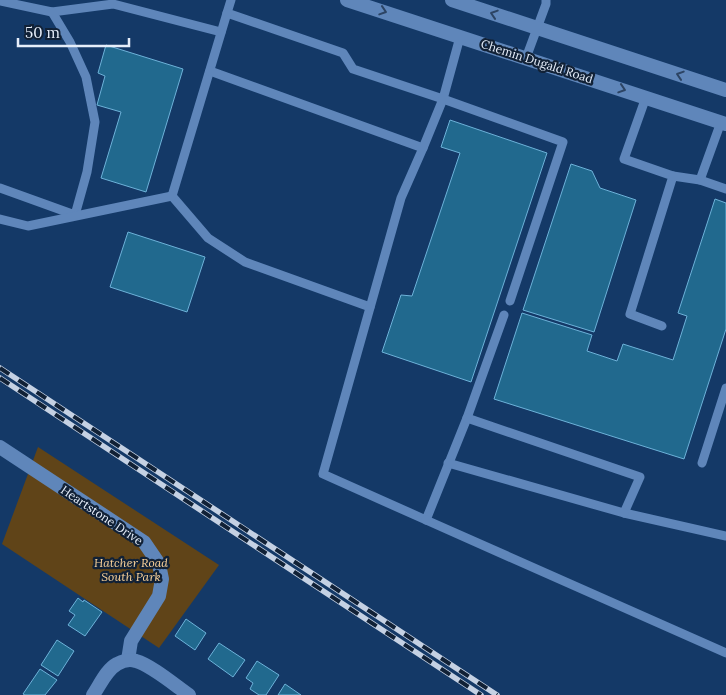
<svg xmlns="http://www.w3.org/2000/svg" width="726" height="695" font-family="Lora,serif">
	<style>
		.green { fill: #604418 }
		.building { fill: #21698e; stroke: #6db2d9 }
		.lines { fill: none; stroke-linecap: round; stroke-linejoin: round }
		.service { stroke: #5f86ba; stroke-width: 9 }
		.minor { stroke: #5f86ba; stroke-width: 14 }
		.secondary { stroke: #5f86ba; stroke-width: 14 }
		.rail-casing { stroke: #c5d1e3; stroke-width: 5.5 }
		.rail { stroke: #112136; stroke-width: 4; stroke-dasharray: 11; stroke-linecap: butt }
		.oneway { stroke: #2c4464 }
		.labels { text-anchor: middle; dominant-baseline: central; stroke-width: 4.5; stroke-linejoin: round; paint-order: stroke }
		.street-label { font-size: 12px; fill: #e6eefa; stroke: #112136 }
		.park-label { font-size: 12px; font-style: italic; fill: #fcd39a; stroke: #112136 }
	</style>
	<rect width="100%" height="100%" fill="#143967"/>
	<path class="green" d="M38 447 219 565 159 648 2 544Z"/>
	<g class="building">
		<path d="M106 45 183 69 146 192 101 178 121 112 97 105 105 76 98 73Z"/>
		<path d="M450 120 547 153 471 382 382 352 401 295 412 296 460 153 441 147Z"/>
		<path d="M571 164 592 171 600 188 636 200 594 332 523 310Z"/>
		<path d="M715 199 726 203V329L684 459 494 399 522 313 592 335 587 351 617 361 623 344 673 360 687 316 678 313Z"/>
		<path d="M128 232 205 257 187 312 110 287Z"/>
		<path d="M78 598 83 602 84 600 102 612 85 636 68 625 75 615 69 611Z"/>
		<path d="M186 619 206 633 195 650 175 636Z"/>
		<path d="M57 640 74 651 58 676 41 665Z"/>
		<path d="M219 643 245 660 233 677 208 659Z"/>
		<path d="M257 661 279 675 266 695H259L250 689 253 683 246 678Z"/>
		<path d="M40 669 57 680 45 695H25L23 694Z"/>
		<path d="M285 684 301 695H278Z"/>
	</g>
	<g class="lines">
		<g class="service">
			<path d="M231 0 227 13 343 53 353 69 443 99 460 37"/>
			<path d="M0 1 52 12 113 4 221 32"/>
			<path d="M227 13 172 196 208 238 245 262 370 307"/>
			<path d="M526 58 546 4V0"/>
			<path d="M210 71 423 148"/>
			<path d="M646 97 624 159 673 176 630 314 662 326"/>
			<path d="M721 122 700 180 726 189"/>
			<path d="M673 176 700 180"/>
			<path d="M0 188 75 215 87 172 95 122 86 77 70 42 52 12"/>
			<path d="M0 219 28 226 172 196"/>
			<path d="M504 315 467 418 426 520 323 474 401 198 423 148 443 99 563 142 510 301"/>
			<path d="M467 418 640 477 624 513 726 536"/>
			<path d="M448 463 624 513"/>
			<path d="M702 463 726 388"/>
			<path d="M426 520 726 653"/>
		</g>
		<g class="minor">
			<path d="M0 447 144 542 159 564 162 579 159 596 131 641 128 660"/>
			<path d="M93 695C100 685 106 670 117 664 122 661 130 659 136 661 151 665 176 686 189 695"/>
		</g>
		<g class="secondary">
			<path d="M347 0 726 124"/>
			<path d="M452 0 726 90"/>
		</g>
		<g class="rail-casing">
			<g id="rail">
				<path d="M0 368 497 695"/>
				<path d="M0 378 481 695"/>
			</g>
		</g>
		<use href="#rail" class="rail"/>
	</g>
	<defs><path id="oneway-chevron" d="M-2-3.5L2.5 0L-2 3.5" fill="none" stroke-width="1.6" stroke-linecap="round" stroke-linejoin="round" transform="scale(1.25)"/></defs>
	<g class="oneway">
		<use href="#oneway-chevron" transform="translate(383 11) rotate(18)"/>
		<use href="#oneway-chevron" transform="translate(494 14) rotate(-162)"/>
		<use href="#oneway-chevron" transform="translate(680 75) rotate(-162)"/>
		<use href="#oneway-chevron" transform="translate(622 89) rotate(18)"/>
	</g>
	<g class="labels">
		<g class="street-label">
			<text transform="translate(537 61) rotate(18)">Chemin Dugald Road</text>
			<text transform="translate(102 515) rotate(34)">Heartstone Drive</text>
		</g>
		<g class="park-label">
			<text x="131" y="562">Hatcher Road<tspan x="131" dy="14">South Park</tspan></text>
		</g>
	</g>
	<path d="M18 38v8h111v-8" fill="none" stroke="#e6eefa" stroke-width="2.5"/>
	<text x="25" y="38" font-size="15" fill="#e6eefa" stroke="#112136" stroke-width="4" paint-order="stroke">50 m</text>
</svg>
